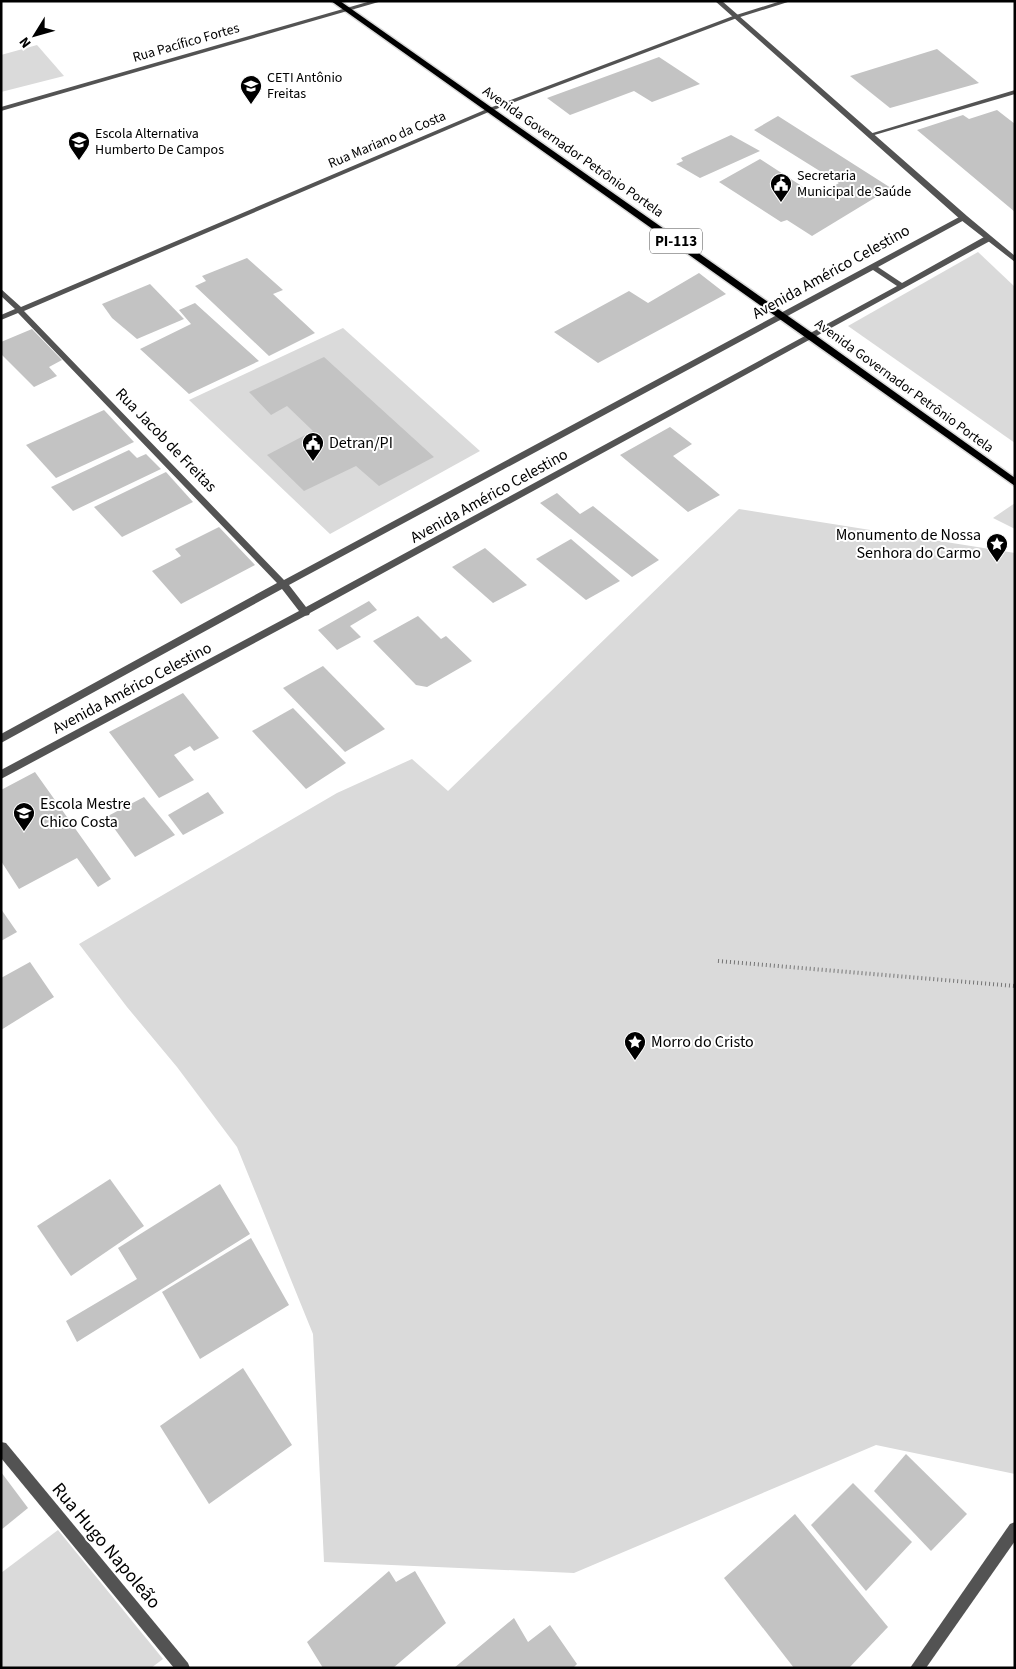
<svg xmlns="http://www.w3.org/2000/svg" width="1016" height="1669" font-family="'Source Sans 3',sans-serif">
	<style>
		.green { fill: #dadada }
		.building { fill: #c3c3c3 }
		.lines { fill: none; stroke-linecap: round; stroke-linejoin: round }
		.primary-casing { stroke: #dbdbdb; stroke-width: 3 }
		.path { stroke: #757575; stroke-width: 4; stroke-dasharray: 1 3; stroke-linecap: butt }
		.minor { fill: #535353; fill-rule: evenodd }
		.tertiary { fill: #535353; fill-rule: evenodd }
		.primary { fill: #000; fill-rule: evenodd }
		.labels { text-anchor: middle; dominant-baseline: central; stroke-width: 4; stroke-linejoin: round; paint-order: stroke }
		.far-street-label { font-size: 14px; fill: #000; stroke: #fff }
		.far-poi-label { font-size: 14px; fill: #000; stroke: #fff; text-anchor: start }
		.shield { fill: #fff; stroke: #4c4c4c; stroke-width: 1 }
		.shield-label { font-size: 15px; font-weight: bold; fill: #000 }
		.street-label { font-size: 16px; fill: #000; stroke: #fff }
		.poi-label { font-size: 16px; fill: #000; stroke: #fff; text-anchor: start }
		.near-street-label { font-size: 19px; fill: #000; stroke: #fff }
	</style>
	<rect width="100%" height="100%" fill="#fff"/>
	<g class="green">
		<path d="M37 45 64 76 1 92V55Z"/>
		<path d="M978 252 1015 287V443L848 326Z"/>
		<path d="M343 328 480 451 330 534 189 400Z"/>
		<path d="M1015 503V529L993 518Z"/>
		<path d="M739 509 1015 553V1474L876 1445 574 1573 324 1562 313 1334 237 1147 177 1067 127 1007 79 944 337 793 412 759 448 791Z"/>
		<path d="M58 1530 163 1659 151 1668H1V1573Z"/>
	</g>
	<g class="building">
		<path d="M937 49 979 83 890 108 850 76Z"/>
		<path d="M659 57 700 84 652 102 634 91 570 115 547 98Z"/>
		<path d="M997 110 1015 124V212L917 130 963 115 969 119Z"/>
		<path d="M778 116 891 188 812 236 787 220 781 222 719 182 760 159 817 196 839 183 754 130Z"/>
		<path d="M731 135 760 151 700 178 676 164 683 161 681 158Z"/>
		<path d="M247 258 283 290 273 294 315 333 269 356 195 286 206 281 202 276Z"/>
		<path d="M699 273 726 294 598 363 554 332 629 291 648 303Z"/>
		<path d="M150 284 184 319 137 339 112 318 102 304Z"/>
		<path d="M195 303 259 361 189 394 140 349 191 324 179 310Z"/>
		<path d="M32 329 62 360 49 367 57 376 34 387 1 354V342Z"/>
		<path d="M324 357 434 457 379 486 356 466 304 491 267 455 313 431 287 406 271 415 249 392Z"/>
		<path d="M104 410 134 442 56 478 26 445Z"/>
		<path d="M670 427 692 444 673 456 720 495 688 512 620 455Z"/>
		<path d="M129 450 137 458 146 454 161 469 73 511 51 487Z"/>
		<path d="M166 472 193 502 122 537 94 507Z"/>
		<path d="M557 493 580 514 593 506 659 560 632 577 540 503Z"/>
		<path d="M219 527 255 565 181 604 152 571 181 556 175 549Z"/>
		<path d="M571 539 620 581 586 600 536 559Z"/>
		<path d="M485 548 527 585 493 603 452 567Z"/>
		<path d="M369 601 377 610 350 626 361 637 337 650 318 630Z"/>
		<path d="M418 616 441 639 446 636 472 661 427 687 416 685 373 641Z"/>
		<path d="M323 666 385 729 345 752 283 688Z"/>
		<path d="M183 693 219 738 194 751 190 746 174 755 194 780 159 798 109 732Z"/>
		<path d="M293 708 346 763 306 789 252 731Z"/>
		<path d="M35 772 111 879 98 887 77 858 19 889 1 861V790Z"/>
		<path d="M208 792 224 813 183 835 168 815Z"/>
		<path d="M144 797 175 835 135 857 106 817Z"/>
		<path d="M1 909 17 932 1 941Z"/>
		<path d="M30 962 54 997 1 1030V978Z"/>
		<path d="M110 1179 144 1226 71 1276 37 1226Z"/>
		<path d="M220 1184 250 1234 77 1342 66 1321 137 1279 118 1248Z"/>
		<path d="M251 1238 289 1305 200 1359 162 1292Z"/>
		<path d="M243 1368 292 1445 209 1504 160 1426Z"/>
		<path d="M906 1454 967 1514 931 1551 874 1491Z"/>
		<path d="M1 1472 28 1508 1 1530Z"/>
		<path d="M853 1483 912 1542 866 1591 811 1525Z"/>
		<path d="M795 1514 888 1627 849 1668H794L724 1578Z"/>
		<path d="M389 1571 396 1582 415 1571 446 1623 393 1668H323L307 1642Z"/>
		<path d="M514 1618 528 1642 550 1625 577 1664 573 1668H454Z"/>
	</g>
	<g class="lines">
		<g class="primary-casing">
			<path id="primary" d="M331 1H340L815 335 1015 478V486Z"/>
		</g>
		<path class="path" d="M718 961 1015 986"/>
		<g class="minor">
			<path d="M371 1H382L1 111V107Z"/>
			<path d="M781 1H791L737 18 491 111 24 311 284 580 961 216 968 218 878 267 902 283 984 237H990V241L310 613 309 615 305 616 1 779V770L299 611 282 589 1 743V734L277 583 18 313 1 320V315L15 309 1 296V289L21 307 487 109 733 16ZM873 270 897 286 306 607 289 585Z"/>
			<path d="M1015 90V94L871 136 866 135Z"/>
			<path d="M1 1442 6 1443 188 1663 190 1668H174L1 1458Z"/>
			<path d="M1015 1522V1541L926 1668H910L1010 1524Z"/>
		</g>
		<path class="tertiary" d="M715 1H722L967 216 1015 256V262L961 220Z"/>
		<use href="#primary" class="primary"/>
	</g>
	<defs>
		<g id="school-pin" transform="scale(1.125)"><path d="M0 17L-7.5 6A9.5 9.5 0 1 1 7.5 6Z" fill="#000" stroke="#fff"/><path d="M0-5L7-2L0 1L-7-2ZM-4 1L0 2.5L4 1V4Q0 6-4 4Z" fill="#fff"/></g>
		<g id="civic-pin" transform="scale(1.125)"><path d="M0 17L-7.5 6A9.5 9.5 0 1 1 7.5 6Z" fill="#000" stroke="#fff"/><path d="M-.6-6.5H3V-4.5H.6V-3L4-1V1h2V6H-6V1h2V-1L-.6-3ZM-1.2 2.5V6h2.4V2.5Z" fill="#fff"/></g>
		<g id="sight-pin" transform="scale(1.125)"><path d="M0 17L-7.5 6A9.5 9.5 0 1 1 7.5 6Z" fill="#000" stroke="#fff"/><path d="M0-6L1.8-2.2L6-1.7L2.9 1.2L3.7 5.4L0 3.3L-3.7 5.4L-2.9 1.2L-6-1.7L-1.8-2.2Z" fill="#fff"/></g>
	</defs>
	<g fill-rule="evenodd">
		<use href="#school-pin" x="251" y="86"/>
		<use href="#school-pin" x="79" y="142"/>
		<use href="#civic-pin" x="781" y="184"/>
		<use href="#civic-pin" x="313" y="443"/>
		<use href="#sight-pin" x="997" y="544"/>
		<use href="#school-pin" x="24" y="813"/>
		<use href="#sight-pin" x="635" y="1042"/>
	</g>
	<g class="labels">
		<g class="far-street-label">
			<text transform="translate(186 43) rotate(-16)">Rua Pacífico Fortes</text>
			<text transform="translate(387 140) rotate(-23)">Rua Mariano da Costa</text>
			<text transform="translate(573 152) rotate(35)">Avenida Governador Petrônio Portela</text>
			<text transform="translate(904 386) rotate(36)">Avenida Governador Petrônio Portela</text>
		</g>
		<g class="far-poi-label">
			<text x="267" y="78">CETI Antônio<tspan x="267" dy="16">Freitas</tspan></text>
			<text x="95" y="134">Escola Alternativa<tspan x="95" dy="16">Humberto De Campos</tspan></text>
			<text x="797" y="176">Secretaria<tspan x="797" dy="16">Municipal de Saúde</tspan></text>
		</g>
		<rect class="shield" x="650" y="228.5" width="52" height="25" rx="4"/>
		<g class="shield-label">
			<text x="676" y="241">PI-113</text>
		</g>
		<g class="street-label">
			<text transform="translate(831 272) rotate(-29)">Avenida Américo Celestino</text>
			<text transform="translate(166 440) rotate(46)">Rua Jacob de Freitas</text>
			<text transform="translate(489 496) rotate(-29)">Avenida Américo Celestino</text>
			<text transform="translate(132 688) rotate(-28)">Avenida Américo Celestino</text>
		</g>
		<g class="poi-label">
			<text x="329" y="443">Detran/PI</text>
			<text x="981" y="535" text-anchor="end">Monumento de Nossa<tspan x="981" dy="18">Senhora do Carmo</tspan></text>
			<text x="40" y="804">Escola Mestre<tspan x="40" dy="18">Chico Costa</tspan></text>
			<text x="651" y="1042">Morro do Cristo</text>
		</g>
		<g class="near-street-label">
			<text transform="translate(106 1546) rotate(50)">Rua Hugo Napoleão</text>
		</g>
	</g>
	<rect width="1016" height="1669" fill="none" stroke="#000000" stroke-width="5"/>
	<g transform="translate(35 35) rotate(233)" stroke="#ffffff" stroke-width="4" paint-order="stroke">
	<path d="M0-4L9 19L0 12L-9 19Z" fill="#000000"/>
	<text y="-8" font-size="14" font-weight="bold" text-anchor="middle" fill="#000000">N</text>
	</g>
</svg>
